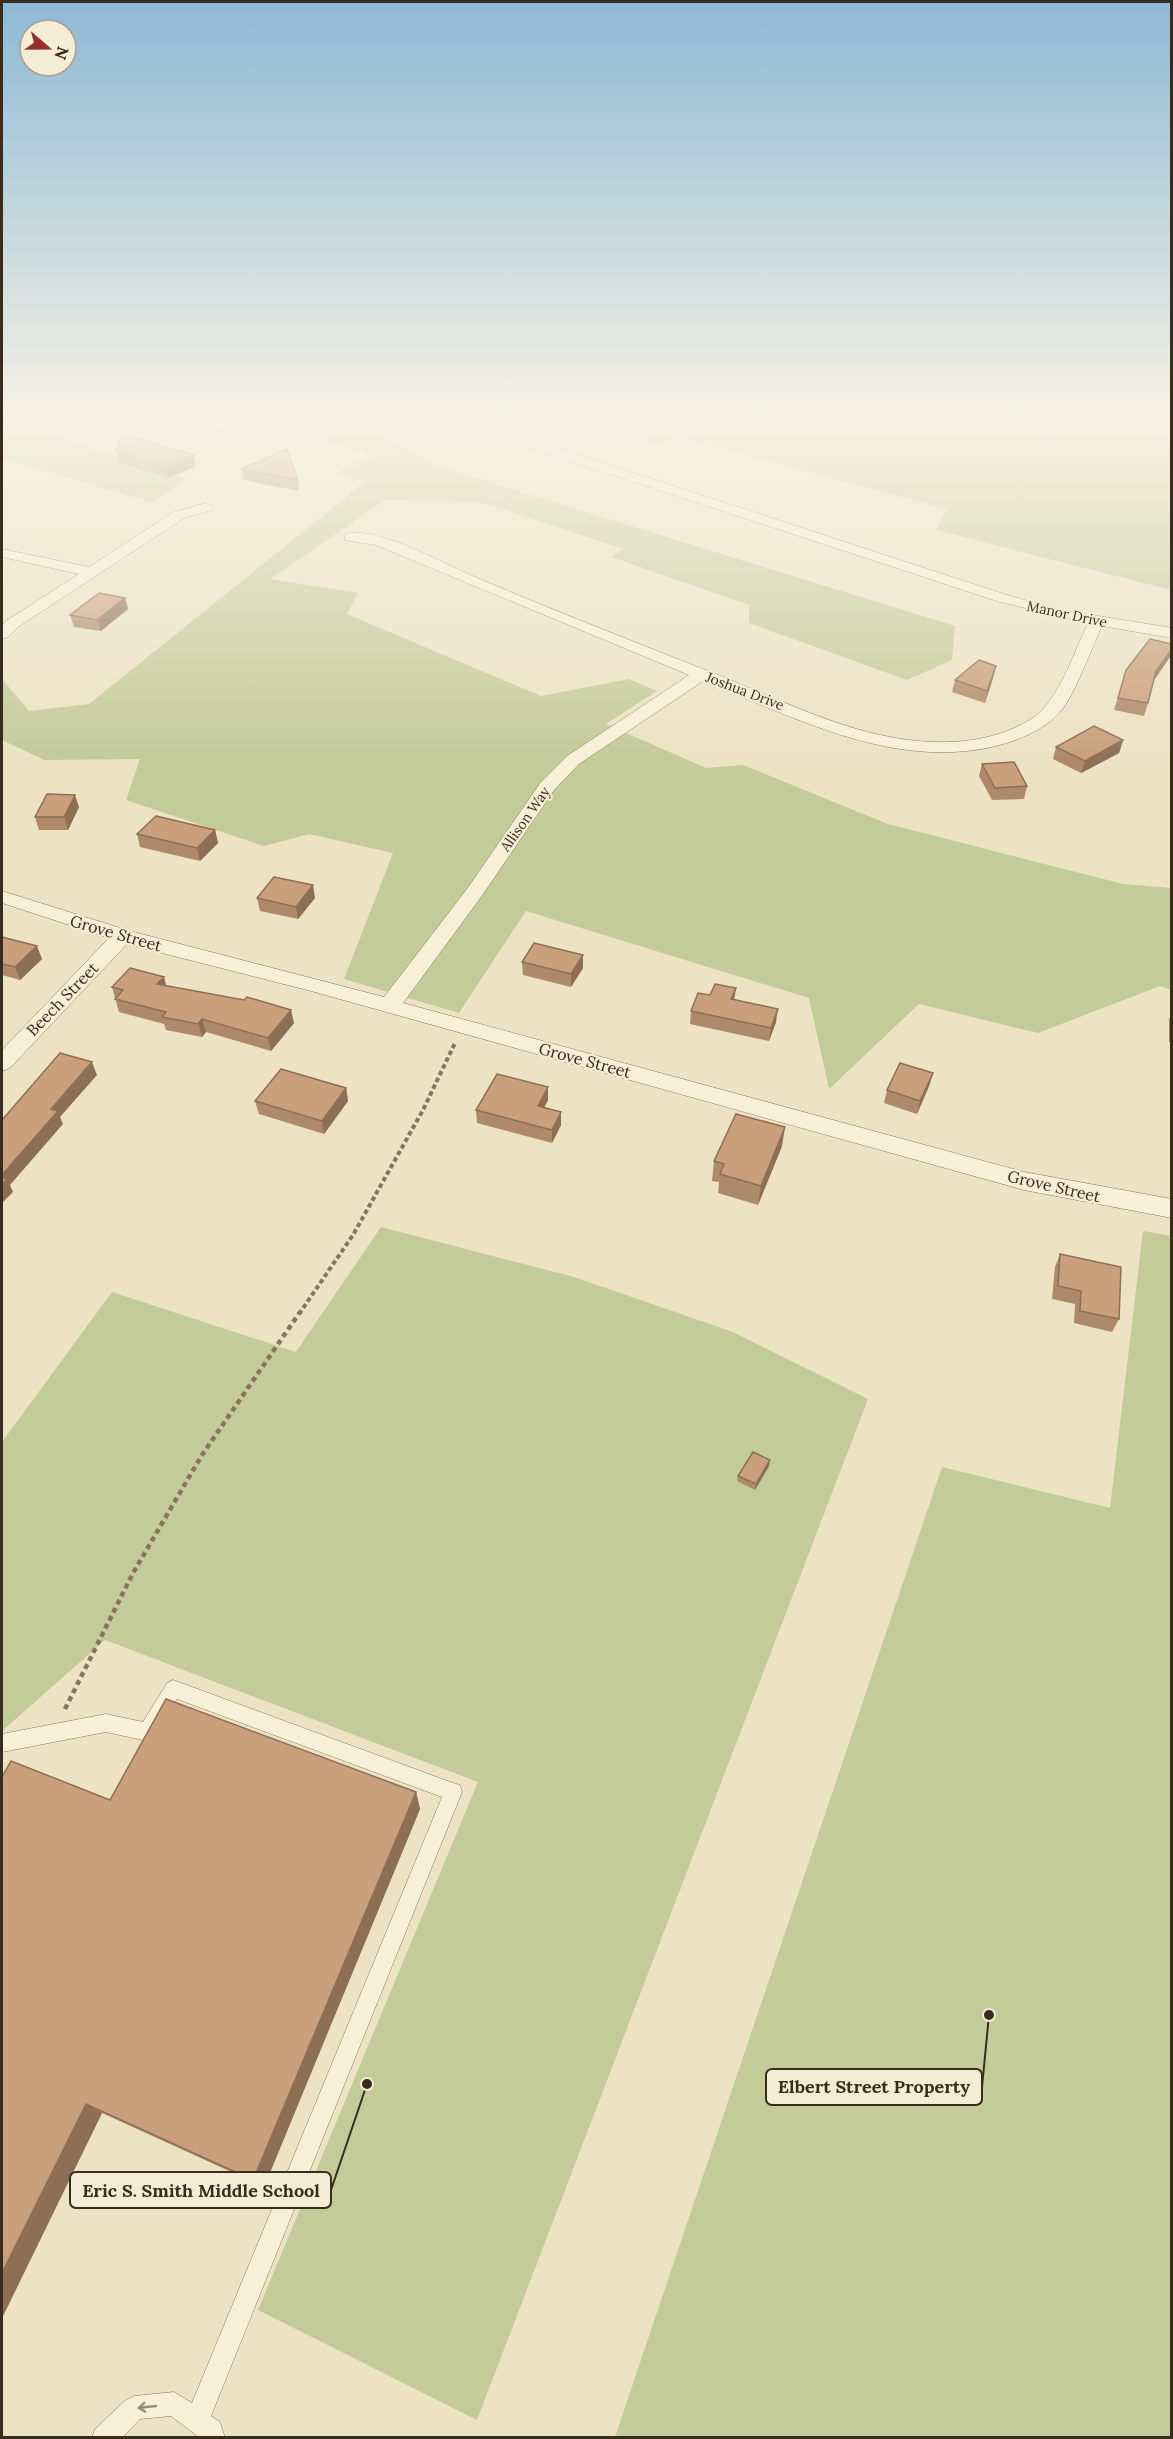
<svg xmlns="http://www.w3.org/2000/svg" width="1173" height="2439" font-family="Lora,serif">
	<style>
		.green { fill: #c3cb99 }
		.lines { fill: none; stroke-linecap: round; stroke-linejoin: round }
		.service-casing { stroke: #87745b; stroke-width: 1 }
		.minor-casing { stroke: #87745b; stroke-width: 1 }
		.path-far1 { stroke: #87745b; stroke-width: 4; stroke-dasharray: 4.5 3; stroke-linecap: butt }
		.path { stroke: #87745b; stroke-width: 4.5; stroke-dasharray: 5 4; stroke-linecap: butt }
		.service { fill: #f8efd7; fill-rule: evenodd }
		.minor { fill: #f8efd7; fill-rule: evenodd }
		.wall { fill: #ae896a }
		.shaded-wall { fill: #8d6f56 }
		.building { fill: #ca9f7b; stroke: #8d6f56; stroke-width: 1.5 }
		.oneway { stroke: #988e7b }
		.labels { text-anchor: middle; dominant-baseline: central; stroke-width: 4.5; stroke-linejoin: round; paint-order: stroke }
		.far-street-label { font-size: 14px; fill: #382c1f; stroke: #f5ecd4 }
		.street-label { font-size: 16px; fill: #382c1f; stroke: #f5ecd4 }
		.leader { fill: none; stroke: #382c1f; stroke-width: 2 }
		.callout-dot { fill: #382c1f; stroke: #f5ecd4; stroke-width: 2 }
		.callout { fill: #f5ecd4; stroke: #382c1f; stroke-width: 2 }
		.callout-label { font-size: 18px; text-anchor: middle; font-weight: bold; fill: #382c1f }
	</style>
	<rect width="100%" height="100%" fill="#ede2c4"/>
	<g class="green">
		<path d="M2 422H11L187 479 152 502 2 459Z"/>
		<path d="M286 422H377L385 438 437 466 955 626 952 660 907 680 749 623V605L611 557 623 549 477 501 385 500 270 579 358 593 347 614 541 696 629 679 657 691 606 724 706 768 743 765 888 824 1123 884 1171 888V990L1160 986 1038 1033 919 1004 829 1089 809 998 526 911 459 1013 344 979 393 853 309 834 264 846 126 800 140 759 44 760 2 740V679L29 711 89 704 365 482 337 473 374 455 279 425Z"/>
		<path d="M592 422H977L1051 435 1056 422H1145L1171 440V590L936 530 947 509 679 437 661 445Z"/>
		<path d="M381 1227 574 1277 733 1332 868 1399 477 2420 258 2310 478 1782 105 1640 2 1731V1442L112 1292 296 1352Z"/>
		<path d="M1143 1231 1172 1236 1171 2437H615L942 1467 1110 1508Z"/>
	</g>
	<g class="lines">
		<g class="service-casing">
			<g id="service">
				<path d="M1036 422H1042L1036 430H1032Z"/>
				<path d="M173 1680 453 1783 460 1785 462 1792 211 2416 220 2422 225 2438H200L171 2416 140 2419 122 2438H92L95 2429 126 2400 134 2396 174 2392 192 2403 442 1797 177 1699 153 1738 147 1741 106 1732 2 1752V1734L106 1714 143 1722 167 1683Z"/>
			</g>
		</g>
		<g class="minor-casing">
			<g id="minor">
				<path d="M205 422C224 422 237 429 254 430 264 431 279 428 287 435 275 446 216 433 205 422Z"/>
				<path d="M482 422H497L530 439 1010 596 1061 610 1172 628V638L1102 626C1093 645 1073 699 1060 712 1043 731 1017 741 992 747 890 769 795 717 703 681L579 764 554 790 481 897 403 1003 1024 1172 1172 1199V1218L1024 1190 311 991 127 944 10 1068 2 1071V1050L109 938 2 903V891L130 931 384 997 467 889 541 782 567 756 689 675 376 545 345 540V534C377 526 438 561 468 574 547 608 628 639 708 671 768 694 827 725 890 737 937 746 990 745 1031 719 1058 703 1074 652 1088 623L1000 602 522 445Z"/>
				<path d="M207 503 214 507 212 510 184 518 18 627 8 637 2 639V626L6 621 79 574 2 557V549L89 567 174 512Z"/>
			</g>
		</g>
		<path class="path-far1" d="M299 1314 353 1235 423 1110 455 1043"/>
		<path class="path" d="M65 1709 133 1573 202 1455 300 1312"/>
		<use href="#service" class="service"/>
		<use href="#minor" class="minor"/>
	</g>
	<g class="wall">
		<path d="M1008 422H1026L1023 425Z"/>
		<path d="M116 451 196 466 168 478 119 462Z"/>
		<path d="M241 469 298 480 299 491 243 480Z"/>
		<path d="M125 598 128 609 101 631 74 627 70 615Z"/>
		<path d="M1170 657 1154 680 1148 703 1144 716 1114 710 1126 670Z"/>
		<path d="M993 678 985 703 952 692 955 680Z"/>
		<path d="M1123 740 1119 753 1081 773 1053 759 1056 747Z"/>
		<path d="M982 764 1027 786 1024 799 992 800 979 776Z"/>
		<path d="M79 807 68 830H39L35 817Z"/>
		<path d="M215 830 218 843 200 861 140 847 137 834Z"/>
		<path d="M257 898H315L298 919 260 911Z"/>
		<path d="M2 937 42 959 20 980 2 975Z"/>
		<path d="M522 962 583 968 571 987 523 975Z"/>
		<path d="M164 977 166 985 294 1023 271 1051 206 1032 202 1037 166 1030 164 1024 119 1012 112 987Z"/>
		<path d="M691 1011 776 1022 769 1041 690 1024Z"/>
		<path d="M1172 1013V1042H1169V1019Z"/>
		<path d="M933 1073 929 1086 917 1114 884 1103 887 1090Z"/>
		<path d="M548 1087V1100L544 1108 561 1125 552 1143 477 1123 476 1110Z"/>
		<path d="M346 1088 348 1101 324 1134 259 1114 255 1101Z"/>
		<path d="M782 1146 758 1205 718 1193 719 1182 712 1181 714 1161Z"/>
		<path d="M1060 1254 1119 1319 1112 1332 1074 1323 1075 1304 1052 1299 1055 1267Z"/>
		<path d="M769 1466 755 1490 737 1481 738 1476Z"/>
		<path d="M416 1792 420 1809 264 2187 102 2113 2 2318 110 1800Z"/>
	</g>
	<g class="shaded-wall">
		<path d="M194 455 196 466 168 478 166 467Z"/>
		<path d="M125 598 128 609 101 631 97 620Z"/>
		<path d="M1172 649 1170 657 1152 683 1156 671Z"/>
		<path d="M996 666 993 678 985 703 987 691Z"/>
		<path d="M1123 740 1119 753 1081 773 1085 761Z"/>
		<path d="M75 795 79 807 68 830 64 817Z"/>
		<path d="M215 830 218 843 200 861 197 848Z"/>
		<path d="M313 885 315 898 298 919 296 907Z"/>
		<path d="M37 946 42 959 20 980 15 967Z"/>
		<path d="M583 955V968L571 987V974Z"/>
		<path d="M164 977 167 990 157 984Z"/>
		<path d="M736 988 734 1001 731 999Z"/>
		<path d="M778 1009 776 1022 769 1041 771 1028Z"/>
		<path d="M291 1010 294 1023 271 1051 268 1038Z"/>
		<path d="M202 1019 206 1032 202 1037 198 1024Z"/>
		<path d="M92 1062 97 1075 60 1117 63 1124 10 1185 13 1192 2 1203V1175L51 1109Z"/>
		<path d="M933 1073 929 1086 917 1114 920 1101Z"/>
		<path d="M548 1087V1100L538 1119V1106Z"/>
		<path d="M346 1088 348 1101 324 1134 322 1121Z"/>
		<path d="M561 1112V1125L552 1143V1130Z"/>
		<path d="M785 1127 782 1146 758 1205 761 1186Z"/>
		<path d="M770 1460 769 1466 755 1490 756 1484Z"/>
		<path d="M416 1792 420 1809 264 2187 253 2180Z"/>
		<path d="M86 2104 102 2113 2 2318V2273Z"/>
	</g>
	<g class="building">
		<path d="M122 434 194 455 166 467 116 451Z"/>
		<path d="M287 449 298 480 241 469Z"/>
		<path d="M99 593 125 598 97 620 70 615Z"/>
		<path d="M1150 639 1172 644V649L1156 671 1148 703 1118 698 1126 670Z"/>
		<path d="M979 660 996 666 987 691 955 680Z"/>
		<path d="M1094 726 1123 740 1085 761 1056 747Z"/>
		<path d="M1014 762 1027 786 995 788 982 764Z"/>
		<path d="M47 794 75 795 64 817H35Z"/>
		<path d="M156 816 215 830 197 848 137 834Z"/>
		<path d="M274 877 313 885 296 907 257 898Z"/>
		<path d="M2 937 37 946 15 967 2 964Z"/>
		<path d="M534 943 583 955 571 974 522 962Z"/>
		<path d="M130 968 164 977 157 984 244 1000 247 997 291 1010 268 1038 202 1019 198 1024 162 1017 166 1012 115 999 123 990 112 987Z"/>
		<path d="M715 984 736 988 731 999 778 1009 771 1028 691 1011 698 993 710 995Z"/>
		<path d="M60 1053 92 1062 51 1109 58 1111 2 1175V1120Z"/>
		<path d="M900 1063 933 1073 920 1101 887 1090Z"/>
		<path d="M281 1069 346 1088 322 1121 255 1101Z"/>
		<path d="M497 1074 548 1087 538 1106 561 1112 552 1130 476 1110Z"/>
		<path d="M736 1114 785 1127 761 1186 720 1174 724 1164 714 1161Z"/>
		<path d="M2 1177 7 1179 2 1184Z"/>
		<path d="M1060 1254 1121 1267 1119 1319 1080 1311 1081 1291 1058 1286Z"/>
		<path d="M753 1452 770 1460 756 1484 738 1476Z"/>
		<path d="M166 1699 416 1792 253 2180 86 2104 2 2273V1777L11 1761 110 1800Z"/>
	</g>
	<defs><path id="oneway-shaft" d="M-6 0H5M1.5-3L5.5 0L1.5 3" fill="none" stroke-width="1.6" stroke-linecap="round" stroke-linejoin="round" transform="scale(1.5)"/></defs>
	<use class="oneway" href="#oneway-shaft" transform="translate(147 2407) rotate(174)"/>
	<linearGradient id="sky" x2="0" y2="1"><stop stop-color="#8db9d5"/><stop offset="0.55" stop-color="#f7f2e4"/><stop offset="1" stop-color="#f7f2e4" stop-opacity="0"/></linearGradient>
	<rect width="1173" height="763" fill="url(#sky)"/>
	<g class="labels">
		<g class="far-street-label">
			<text transform="translate(1067 614) rotate(12)">Manor Drive</text>
			<text transform="translate(745 691) rotate(21)">Joshua Drive</text>
			<text transform="translate(525 819) rotate(-55)">Allison Way</text>
		</g>
		<g class="street-label">
			<text transform="translate(116 933) rotate(16)">Grove Street</text>
			<text transform="translate(62 999) rotate(-46)">Beech Street</text>
			<text transform="translate(585 1060) rotate(15)">Grove Street</text>
			<text transform="translate(1054 1186) rotate(13)">Grove Street</text>
		</g>
	</g>
	<path class="leader" d="M989 2015L982 2087M367 2084L331 2190"/>
	<g class="callout-dot">
		<circle cx="989" cy="2015" r="6"/>
		<circle cx="367" cy="2084" r="6"/>
	</g>
	<g class="callout">
		<rect x="766" y="2069" width="216" height="36" rx="6"/>
		<rect x="70" y="2172" width="261" height="36" rx="6"/>
	</g>
	<g class="callout-label">
		<text x="874" y="2093">Elbert Street Property</text>
		<text x="201" y="2197">Eric S. Smith Middle School</text>
	</g>
	<rect width="1173" height="2439" fill="none" stroke="#382c1f" stroke-width="6"/>
	<g transform="translate(48 48) rotate(110)"><circle r="28" fill="#f5ecd4" stroke="#a99f8c" stroke-width="1.5"/>
	<path d="M0-4.5L10 22L0 15L-10 22Z" fill="#95302d"/>
	<text y="-9" font-size="16" font-weight="bold" text-anchor="middle" fill="#382c1f">N</text>
	</g>
</svg>
